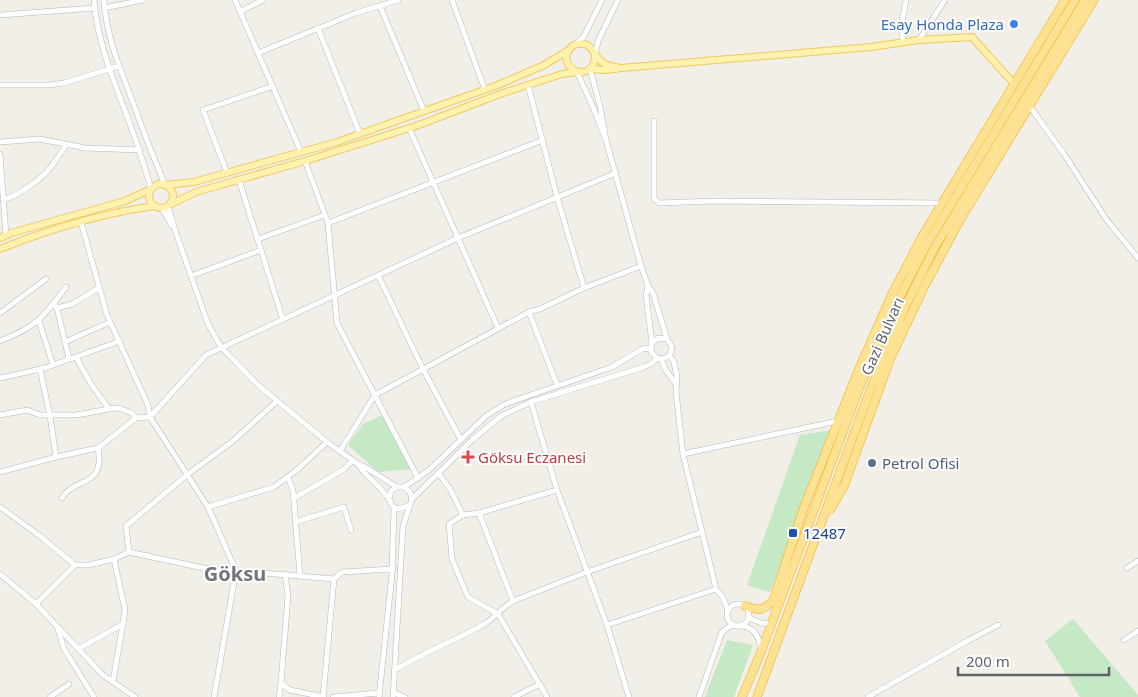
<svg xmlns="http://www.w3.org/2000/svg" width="1138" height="697" font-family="'Noto Sans',sans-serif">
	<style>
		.green { fill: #c5e8c5 }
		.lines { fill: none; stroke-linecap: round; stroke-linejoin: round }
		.minor-casing { stroke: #b5b8bc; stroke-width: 6 }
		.major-casing { stroke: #f2c960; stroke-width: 8 }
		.highway-casing { stroke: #f9ab00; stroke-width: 9 }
		.minor { stroke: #fff; stroke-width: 5 }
		.major { stroke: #fff2af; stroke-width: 6 }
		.highway { stroke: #fde293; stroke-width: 8 }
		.shop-dot { fill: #3f7fe0; stroke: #fff; stroke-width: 2 }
		.health-dot { fill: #e0444e; stroke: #fff; stroke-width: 2 }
		.service-dot { fill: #5c6f8a; stroke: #fff; stroke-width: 2 }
		.transit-dot { fill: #1a4fb4; stroke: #fff; stroke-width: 2 }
		.labels { text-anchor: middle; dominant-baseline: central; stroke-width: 4; stroke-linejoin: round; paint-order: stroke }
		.shop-label { font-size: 15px; fill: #366cbe; stroke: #fff; text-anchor: end }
		.street-label { font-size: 15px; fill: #5f6368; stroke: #fff }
		.health-label { font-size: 15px; fill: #be3a42; stroke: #fff; text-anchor: start }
		.service-label { font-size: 15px; fill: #4e5e75; stroke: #fff; text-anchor: start }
		.transit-label { font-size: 15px; fill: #164399; stroke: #fff; text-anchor: start }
		.district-label { font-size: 20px; font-weight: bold; fill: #70757a; stroke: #fff }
	</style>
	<rect width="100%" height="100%" fill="#f1efe8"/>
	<g class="green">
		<path d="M383 415 413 469 378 472 348 445 363 424Z"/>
		<path d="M833 430 770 592 747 585 800 435Z"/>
		<path d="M1073 619 1138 695V697H1080L1045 641Z"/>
		<path d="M727 640 753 645 734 697H705Z"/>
	</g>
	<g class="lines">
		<g class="minor-casing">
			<g id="minor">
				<path d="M94 0C97 40 113 79 127 116 136 140 144 164 151 189"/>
				<path d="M104 0C106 33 117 61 129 92 140 123 152 154 165 185"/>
				<path d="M235 0 301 152"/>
				<path d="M452 0 485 90"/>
				<path d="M380 6 424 111"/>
				<path d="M104 8 143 0"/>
				<path d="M241 11 263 0"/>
				<path d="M0 15 95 8"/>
				<path d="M318 28 360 134"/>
				<path d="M919 40 945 0"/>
				<path d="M903 42 902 21 906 0"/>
				<path d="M576 44 584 36 602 0"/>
				<path d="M258 53 356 13 398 0"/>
				<path d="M595 55 598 41 618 0"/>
				<path d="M577 72 593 107 606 140 600 106 590 69"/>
				<path d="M0 85H50L64 83 119 66"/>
				<path d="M528 85 557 197 584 288"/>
				<path d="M1028 104 1064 154 1106 219 1138 258"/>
				<path d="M654 121V199L660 203 713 201 941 203"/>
				<path d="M409 128 498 328"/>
				<path d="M606 140 641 266 648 286 653 293 667 339"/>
				<path d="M0 142 40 139 85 148 140 150"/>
				<path d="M0 154 6 235"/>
				<path d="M305 161 328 223 337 323 418 478"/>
				<path d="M227 173 203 110 273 86"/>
				<path d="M239 180 283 320"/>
				<path d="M3 199C14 199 44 177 50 168 56 161 61 152 66 145"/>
				<path d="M168 206 176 233 208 324 221 347 258 385 327 442 358 464 365 467 397 487H404L429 470 486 416 505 404 612 367 642 349 650 348"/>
				<path d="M162 208 172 226"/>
				<path d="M81 222 107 315 148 405 150 417 208 507 236 571 214 697"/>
				<path d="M328 223 543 140"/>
				<path d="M258 239 325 215"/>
				<path d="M378 275 423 369 461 440"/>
				<path d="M191 276 261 250"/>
				<path d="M648 286 646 295 652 343"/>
				<path d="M54 303 57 308 69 359"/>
				<path d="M57 308 72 304 99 288"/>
				<path d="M529 312 557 385"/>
				<path d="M0 313 46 279"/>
				<path d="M39 321 53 365"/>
				<path d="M0 341C36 327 43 318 66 287"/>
				<path d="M65 342 110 322"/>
				<path d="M669 355 674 362 677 377 676 392 683 454 716 589 723 598 728 611"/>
				<path d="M76 357 91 384 109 409"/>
				<path d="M661 359 665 369 676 384"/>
				<path d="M40 369 50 416 56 457"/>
				<path d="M0 378 45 368 120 341"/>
				<path d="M531 402 557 490 607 625 629 697"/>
				<path d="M0 415 27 410 40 415H77L109 409 119 408 132 413 136 418 150 417 206 355 458 238 616 173"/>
				<path d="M340 451 375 395 529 312 540 309 584 288 641 266"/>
				<path d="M683 454 838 421"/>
				<path d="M358 464C365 477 380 485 388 498 391 503 391 507 398 509L408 506"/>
				<path d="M0 472 56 457 98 448 136 418"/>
				<path d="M439 474 450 489 463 515 479 513 557 490"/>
				<path d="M288 477 293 490 300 576"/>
				<path d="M404 487 410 492 412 499"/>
				<path d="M62 498C74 477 106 488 98 448"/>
				<path d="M294 498 343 470 353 460"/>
				<path d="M389 499 391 491 397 487"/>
				<path d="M0 507 40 536 75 565H89L114 559 129 552 203 568 334 579 342 572 393 569"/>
				<path d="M208 507 274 487 298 469 327 442"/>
				<path d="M479 513 513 601"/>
				<path d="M463 515 449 524 452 559 468 597 498 614 547 697"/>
				<path d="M295 522 344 507 351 530"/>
				<path d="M129 552 126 526 188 474 233 441 277 401"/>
				<path d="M1127 568 1138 561"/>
				<path d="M0 574 36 604 103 675 135 697"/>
				<path d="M285 574 288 596 281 683 290 690 324 697"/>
				<path d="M36 604 75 565"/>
				<circle cx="738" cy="615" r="11"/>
				<path d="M749 618 761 623 771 624"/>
				<path d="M607 625 716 589"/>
				<path d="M741 626C755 627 759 637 761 649"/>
				<path d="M58 629 64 649 94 697"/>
				<path d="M1124 640 1138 631"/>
				<path d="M78 649 123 624 125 610 114 559"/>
				<path d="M395 670C424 652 457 640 486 623 496 616 503 607 513 601L587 572 702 532"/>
				<path d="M113 681 123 624"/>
				<path d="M394 693 405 697"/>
				<path d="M50 697 69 684"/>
				<path d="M279 697 281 683"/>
				<path d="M323 697 334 579"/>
				<path d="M333 697 379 693"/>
				<path d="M379 697 392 574 394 508"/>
				<path d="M393 697 403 526 412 499 472 440 501 416 531 402 644 367 651 364 657 358C666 360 671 356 672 347L667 339 658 338 652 343 651 352 657 358"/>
				<path d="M514 697 540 684"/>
				<path d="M699 697 722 632 733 624"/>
				<path d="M868 697 969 640 998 625"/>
			</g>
		</g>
		<g class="major-casing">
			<g id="major">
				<path d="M621 68 871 47 919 40 972 37 1014 84"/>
				<path d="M590 69 606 70 621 68C616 67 610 66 605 64 594 59 593 41 579 44 575 44 571 46 569 50 556 70 595 85 595 55"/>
				<circle cx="161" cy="196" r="12"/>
				<path d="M165 185 194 182 337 142 498 85 544 65 569 50"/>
				<path d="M169 205 196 192 305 161 416 126 503 93 562 74 577 72"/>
				<path d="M0 238 11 233 125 201 151 189"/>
				<path d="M0 249C50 229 102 213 155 206"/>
			</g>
		</g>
		<g class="highway-casing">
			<g id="highway">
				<path d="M830 510 844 486 891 357 924 287 960 220 1094 0"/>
				<path d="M745 606C759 611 762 611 773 601L803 510 859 369 892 294 923 235 1065 0"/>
				<path d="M742 697 761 652 860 386 895 306 927 244 1075 0"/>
				<path d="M757 697 871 388 905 307 935 247 1085 0"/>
			</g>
		</g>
		<use href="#minor" class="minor"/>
		<use href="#major" class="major"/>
		<use href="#highway" class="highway"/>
	</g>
	<circle class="shop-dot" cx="1014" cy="24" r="5"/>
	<path class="health-dot" d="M465.5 449.5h5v5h5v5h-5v5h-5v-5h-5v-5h5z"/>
	<circle class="service-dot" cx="872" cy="463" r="5"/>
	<rect class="transit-dot" x="788" y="528" width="10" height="10" rx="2.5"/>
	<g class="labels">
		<g class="shop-label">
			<text x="1004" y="24">Esay Honda Plaza</text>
		</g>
		<g class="street-label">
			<text transform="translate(882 336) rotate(-66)">Gazi Bulvarı</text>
		</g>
		<g class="health-label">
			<text x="478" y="457">Göksu Eczanesi</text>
		</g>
		<g class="service-label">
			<text x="882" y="463">Petrol Ofisi</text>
		</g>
		<g class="transit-label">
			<text x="803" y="533">12487</text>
		</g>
		<g class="district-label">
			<text x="235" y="573">Göksu</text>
		</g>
	</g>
	<path d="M958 667v8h151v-8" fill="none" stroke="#5f6368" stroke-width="2.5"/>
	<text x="966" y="667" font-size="15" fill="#5f6368" stroke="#ffffff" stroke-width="4" paint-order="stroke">200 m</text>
</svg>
